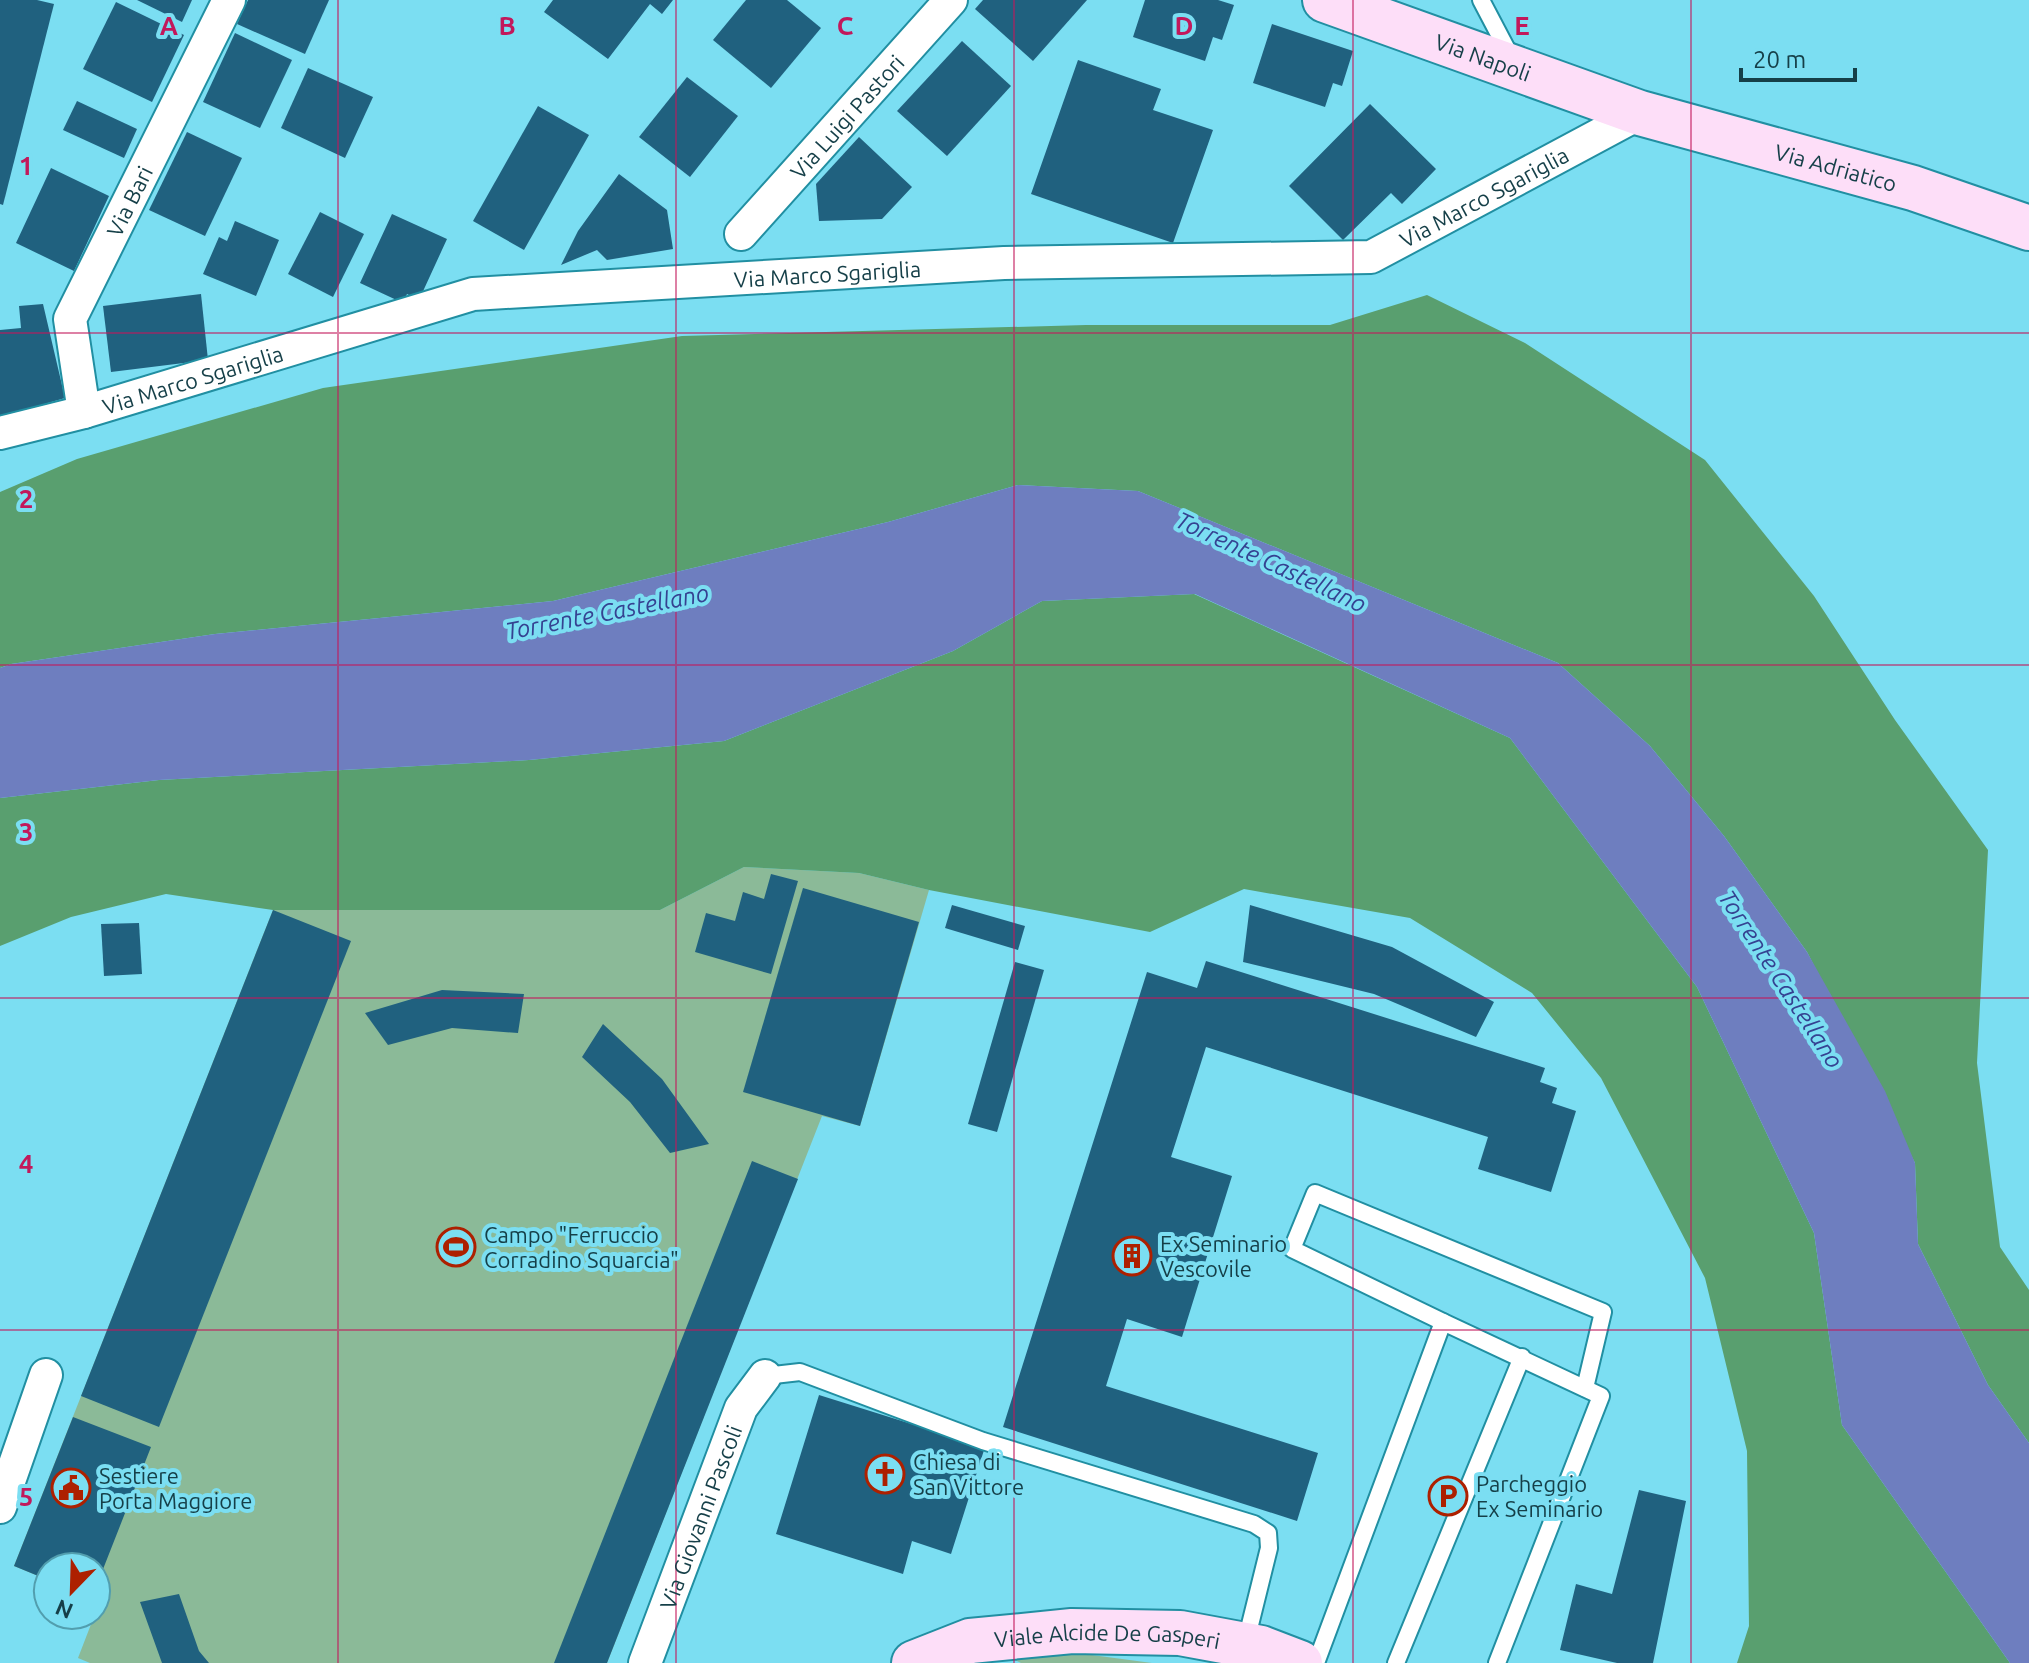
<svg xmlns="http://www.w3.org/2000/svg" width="2029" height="1663" font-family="Ubuntu,sans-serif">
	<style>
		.green { fill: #8bba98 }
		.forest { fill: #599f6f }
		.water { fill: #6e7ebf }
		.building { fill: #20617f }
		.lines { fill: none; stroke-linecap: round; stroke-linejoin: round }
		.lane-casing { stroke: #218fa2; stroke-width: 20 }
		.street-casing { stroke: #218fa2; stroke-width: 36 }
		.secondary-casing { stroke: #218fa2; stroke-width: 48 }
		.lane { stroke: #fff; stroke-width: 16 }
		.street { stroke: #fff; stroke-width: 32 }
		.secondary { stroke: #fddef8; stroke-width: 44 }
		.grid { fill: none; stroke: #c2185b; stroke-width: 2; stroke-opacity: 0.55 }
		.labels { text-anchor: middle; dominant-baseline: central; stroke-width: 8; stroke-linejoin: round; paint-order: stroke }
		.street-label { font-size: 22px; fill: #153f48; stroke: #7bdef2 }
		.poi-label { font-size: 22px; fill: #153f48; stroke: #7bdef2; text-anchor: start }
		.water-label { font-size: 24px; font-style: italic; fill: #354291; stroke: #7bdef2 }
		.grid-label { font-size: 26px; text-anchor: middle; font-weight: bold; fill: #c2185b; stroke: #7bdef2; stroke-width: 8; stroke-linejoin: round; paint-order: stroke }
	</style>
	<rect width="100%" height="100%" fill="#7bdef2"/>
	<g class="green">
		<path d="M744 867 859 873 929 890 860 1126 822 1116 607 1663H90L78 1658 100 1601 96 1599V1567H48V1580L14 1566 273 910H660Z"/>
		<path d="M1077 1653 1152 1663H1021L1013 1659Z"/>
	</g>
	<g class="forest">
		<path d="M1427 295 1525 343 1705 460 1814 596 1895 720 1988 850 1977 1063 2000 1247 2029 1290V1443L1988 1385 1918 1244 1915 1163 1807 952 1724 836 1650 746 1558 663 1138 491 1018 485 888 522 553 601 215 634 11 664 0 668V492L77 459 323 388 682 336 1086 325H1330Z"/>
		<path d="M1194 594 1510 738 1697 987 1814 1233 1842 1425 2010 1663H1737L1749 1626 1747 1451 1705 1278 1601 1078 1532 993 1410 918 1244 889 1150 932 929 890 859 873 744 867 660 910H273L166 894 71 917 0 946V798L159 780 529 760 724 741 953 651 1042 601Z"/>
	</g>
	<path class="water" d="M1018 485 1138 491 1558 663 1650 746 1724 836 1807 952 1885 1091 1915 1163 1918 1244 1988 1385 2029 1443V1663H2010L1842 1425 1814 1233 1697 987 1510 738 1195 594 1042 601 953 651 724 741 529 760 159 780 0 798V668L11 664 215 634 553 601 888 522Z"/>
	<g class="building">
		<path d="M0 0H37L54 4 3 205 0 204Z"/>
		<path d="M137 0H192L182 22Z"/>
		<path d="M248 0H329L305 54 237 24Z"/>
		<path d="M553 0H673L662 14 650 4 608 59 544 12Z"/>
		<path d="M746 0H787L821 28 771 88 713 40Z"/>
		<path d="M983 0H1087L1033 61 975 9Z"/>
		<path d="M1145 0H1218L1234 5 1222 40 1213 37 1205 61 1133 37Z"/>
		<path d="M116 2 184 35 152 102 83 69Z"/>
		<path d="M1272 24 1353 51 1342 86 1333 83 1325 107 1253 83Z"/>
		<path d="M235 33 292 60 260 128 203 102Z"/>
		<path d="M962 41 1011 86 947 156 897 111Z"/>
		<path d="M1078 60 1161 89 1153 110 1213 130 1173 243 1031 194Z"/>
		<path d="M308 68 373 97 345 158 281 128Z"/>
		<path d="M687 77 738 116 690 177 639 137Z"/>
		<path d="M77 101 137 129 124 158 63 130Z"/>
		<path d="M1370 104 1436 169 1402 204 1391 193 1343 240 1289 186Z"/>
		<path d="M538 106 589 135 524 250 473 221Z"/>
		<path d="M187 132 242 158 205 236 149 210Z"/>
		<path d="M859 137 912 187 882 219 819 221 816 184Z"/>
		<path d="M51 168 109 196 74 271 16 243Z"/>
		<path d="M619 174 667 210 673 249 607 260 597 250 561 265 578 231Z"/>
		<path d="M320 212 364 234 333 297 288 274Z"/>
		<path d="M392 214 447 239 419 300 407 294 403 303 360 283Z"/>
		<path d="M235 221 279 240 256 296 203 274 219 237 227 241Z"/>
		<path d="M201 294 208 360 111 372 103 306Z"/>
		<path d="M43 304 65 398 0 417V330L21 328 19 306Z"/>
		<path d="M771 874 798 881 771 974 695 952 706 913 735 921 743 892 764 899Z"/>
		<path d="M803 888 919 922 860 1126 743 1092Z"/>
		<path d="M952 905 1025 926 1018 950 945 928Z"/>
		<path d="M1250 905 1392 947 1494 1002 1476 1037 1374 994 1243 962Z"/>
		<path d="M273 910 351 941 159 1427 81 1396Z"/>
		<path d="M139 923 142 974 104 976 101 924Z"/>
		<path d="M1206 961 1545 1068 1540 1082 1557 1088 1552 1103 1576 1111 1551 1192 1478 1169 1488 1137 1206 1047 1171 1157 1232 1176 1182 1337 1127 1319 1106 1386 1318 1453 1297 1521 1003 1427 1147 972 1197 988Z"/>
		<path d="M1015 962 1044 970 997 1132 968 1124Z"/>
		<path d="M442 990 524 994 518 1033 452 1028 388 1045 365 1013Z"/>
		<path d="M603 1024 662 1079 709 1144 670 1153 630 1102 582 1057Z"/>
		<path d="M752 1161 798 1179 607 1663H554Z"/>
		<path d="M819 1395 985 1447 951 1554 912 1541 903 1574 776 1534Z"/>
		<path d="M73 1417 151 1447 96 1587V1567H48V1580L14 1566Z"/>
		<path d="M1639 1490 1686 1501 1653 1663H1617L1560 1650 1576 1584 1612 1594Z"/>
		<path d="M179 1594 199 1651 209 1663H162L140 1602Z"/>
	</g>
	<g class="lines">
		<g class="lane-casing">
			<g id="lane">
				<path d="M1481 0 1512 59"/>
				<path d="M1443 1322 1292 1249 1315 1193 1603 1312 1585 1388"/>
				<path d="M765 1376 800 1372 983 1441 1254 1524 1268 1533 1269 1548 1245 1645"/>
				<path d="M1316 1663 1443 1322 1601 1396 1497 1663"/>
				<path d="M1396 1663 1522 1357"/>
			</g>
		</g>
		<g class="street-casing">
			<g id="street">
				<path id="s1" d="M741 234 951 0"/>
				<path id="s2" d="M84 412 70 319 229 0"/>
				<path id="s3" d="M0 433 84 412 473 294 1004 263 1371 257 1640 113"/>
				<path d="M0 1507 46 1375"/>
				<path id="s4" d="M645 1663 741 1408 765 1376"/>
			</g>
		</g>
		<g class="secondary-casing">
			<g id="secondary">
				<path id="s5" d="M1325 0 1640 113 1913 188 2029 228"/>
				<path id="s6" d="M914 1663 970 1641 1072 1631 1180 1633 1261 1648 1300 1663"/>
			</g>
		</g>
		<use href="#lane" class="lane"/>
		<use href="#street" class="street"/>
		<use href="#secondary" class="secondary"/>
	</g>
	<path class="grid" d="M338 0V1663M676 0V1663M1014 0V1663M1353 0V1663M1691 0V1663M0 333H2029M0 665H2029M0 998H2029M0 1330H2029"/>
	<defs>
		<g id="stadium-ring" transform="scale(2)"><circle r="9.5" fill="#7bdef2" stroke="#ad2000" stroke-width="1.5"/><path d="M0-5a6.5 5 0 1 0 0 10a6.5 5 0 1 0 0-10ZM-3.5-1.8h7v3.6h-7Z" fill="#ad2000"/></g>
		<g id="building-ring" transform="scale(2)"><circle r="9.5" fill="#7bdef2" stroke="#ad2000" stroke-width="1.5"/><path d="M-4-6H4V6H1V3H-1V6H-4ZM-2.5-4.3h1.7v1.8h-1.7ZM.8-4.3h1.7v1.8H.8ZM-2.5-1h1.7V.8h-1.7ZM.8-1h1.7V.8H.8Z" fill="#ad2000"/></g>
		<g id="church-ring" transform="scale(2)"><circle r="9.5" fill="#7bdef2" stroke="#ad2000" stroke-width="1.5"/><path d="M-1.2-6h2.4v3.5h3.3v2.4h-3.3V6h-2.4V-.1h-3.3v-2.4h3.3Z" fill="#ad2000"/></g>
		<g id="civic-ring" transform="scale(2)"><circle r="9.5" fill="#7bdef2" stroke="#ad2000" stroke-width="1.5"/><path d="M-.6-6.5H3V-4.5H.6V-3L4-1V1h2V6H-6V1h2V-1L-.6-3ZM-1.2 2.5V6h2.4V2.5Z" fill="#ad2000"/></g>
		<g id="parking-ring" transform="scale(2)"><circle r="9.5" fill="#7bdef2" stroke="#ad2000" stroke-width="1.5"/><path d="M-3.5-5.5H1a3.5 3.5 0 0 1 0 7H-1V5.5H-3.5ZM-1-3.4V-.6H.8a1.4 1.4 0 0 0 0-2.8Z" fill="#ad2000"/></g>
	</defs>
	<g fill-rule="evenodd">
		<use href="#stadium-ring" x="456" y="1247"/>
		<use href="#building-ring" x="1132" y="1256"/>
		<use href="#church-ring" x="885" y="1474"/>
		<use href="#civic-ring" x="71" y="1488"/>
		<use href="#parking-ring" x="1448" y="1496"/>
	</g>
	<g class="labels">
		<g class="street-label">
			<text stroke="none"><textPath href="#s5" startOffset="168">Via Napoli</textPath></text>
			<text stroke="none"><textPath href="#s1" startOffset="158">Via Luigi Pastori</textPath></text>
			<text stroke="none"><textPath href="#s5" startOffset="538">Via Adriatico</textPath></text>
			<text stroke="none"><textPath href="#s3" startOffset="1520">Via Marco Sgariglia</textPath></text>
			<text stroke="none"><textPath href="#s2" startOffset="226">Via Bari</textPath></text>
			<text stroke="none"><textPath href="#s3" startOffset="848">Via Marco Sgariglia</textPath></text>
			<text stroke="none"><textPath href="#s3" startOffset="200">Via Marco Sgariglia</textPath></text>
			<text stroke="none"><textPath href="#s4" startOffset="156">Via Giovanni Pascoli</textPath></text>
			<text stroke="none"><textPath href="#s6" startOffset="198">Viale Alcide De Gasperi</textPath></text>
		</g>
		<g class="poi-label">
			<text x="484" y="1234">Campo "Ferruccio<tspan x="484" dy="25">Corradino Squarcia"</tspan></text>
			<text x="1160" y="1243">Ex Seminario<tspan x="1160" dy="25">Vescovile</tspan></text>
			<text x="913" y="1461">Chiesa di<tspan x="913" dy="25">San Vittore</tspan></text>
			<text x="99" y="1475">Sestiere<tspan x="99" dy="25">Porta Maggiore</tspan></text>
			<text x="1476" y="1483">Parcheggio<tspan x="1476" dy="25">Ex Seminario</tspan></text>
		</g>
		<g class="water-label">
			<text transform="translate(1271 562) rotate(25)">Torrente Castellano</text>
			<text transform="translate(607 612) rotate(-11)">Torrente Castellano</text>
			<text transform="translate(1781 979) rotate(57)">Torrente Castellano</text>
		</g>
	</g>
	<g class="grid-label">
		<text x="169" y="35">A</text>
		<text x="507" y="35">B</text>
		<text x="845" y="35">C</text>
		<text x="1184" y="35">D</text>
		<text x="1522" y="35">E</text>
		<text x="26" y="175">1</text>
		<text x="26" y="508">2</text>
		<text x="26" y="841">3</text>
		<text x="26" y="1173">4</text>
		<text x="26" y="1506">5</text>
	</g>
	<g transform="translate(72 1591) rotate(203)"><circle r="38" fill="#7bdef2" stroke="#529eae" stroke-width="2"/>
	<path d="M0-6L14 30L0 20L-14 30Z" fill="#ad2000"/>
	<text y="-12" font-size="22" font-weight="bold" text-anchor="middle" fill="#153f48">N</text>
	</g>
	<path d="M1741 68v12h114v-12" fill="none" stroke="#153f48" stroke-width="4"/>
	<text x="1753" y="68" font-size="24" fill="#153f48" stroke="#7bdef2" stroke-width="6" paint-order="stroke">20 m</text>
</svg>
